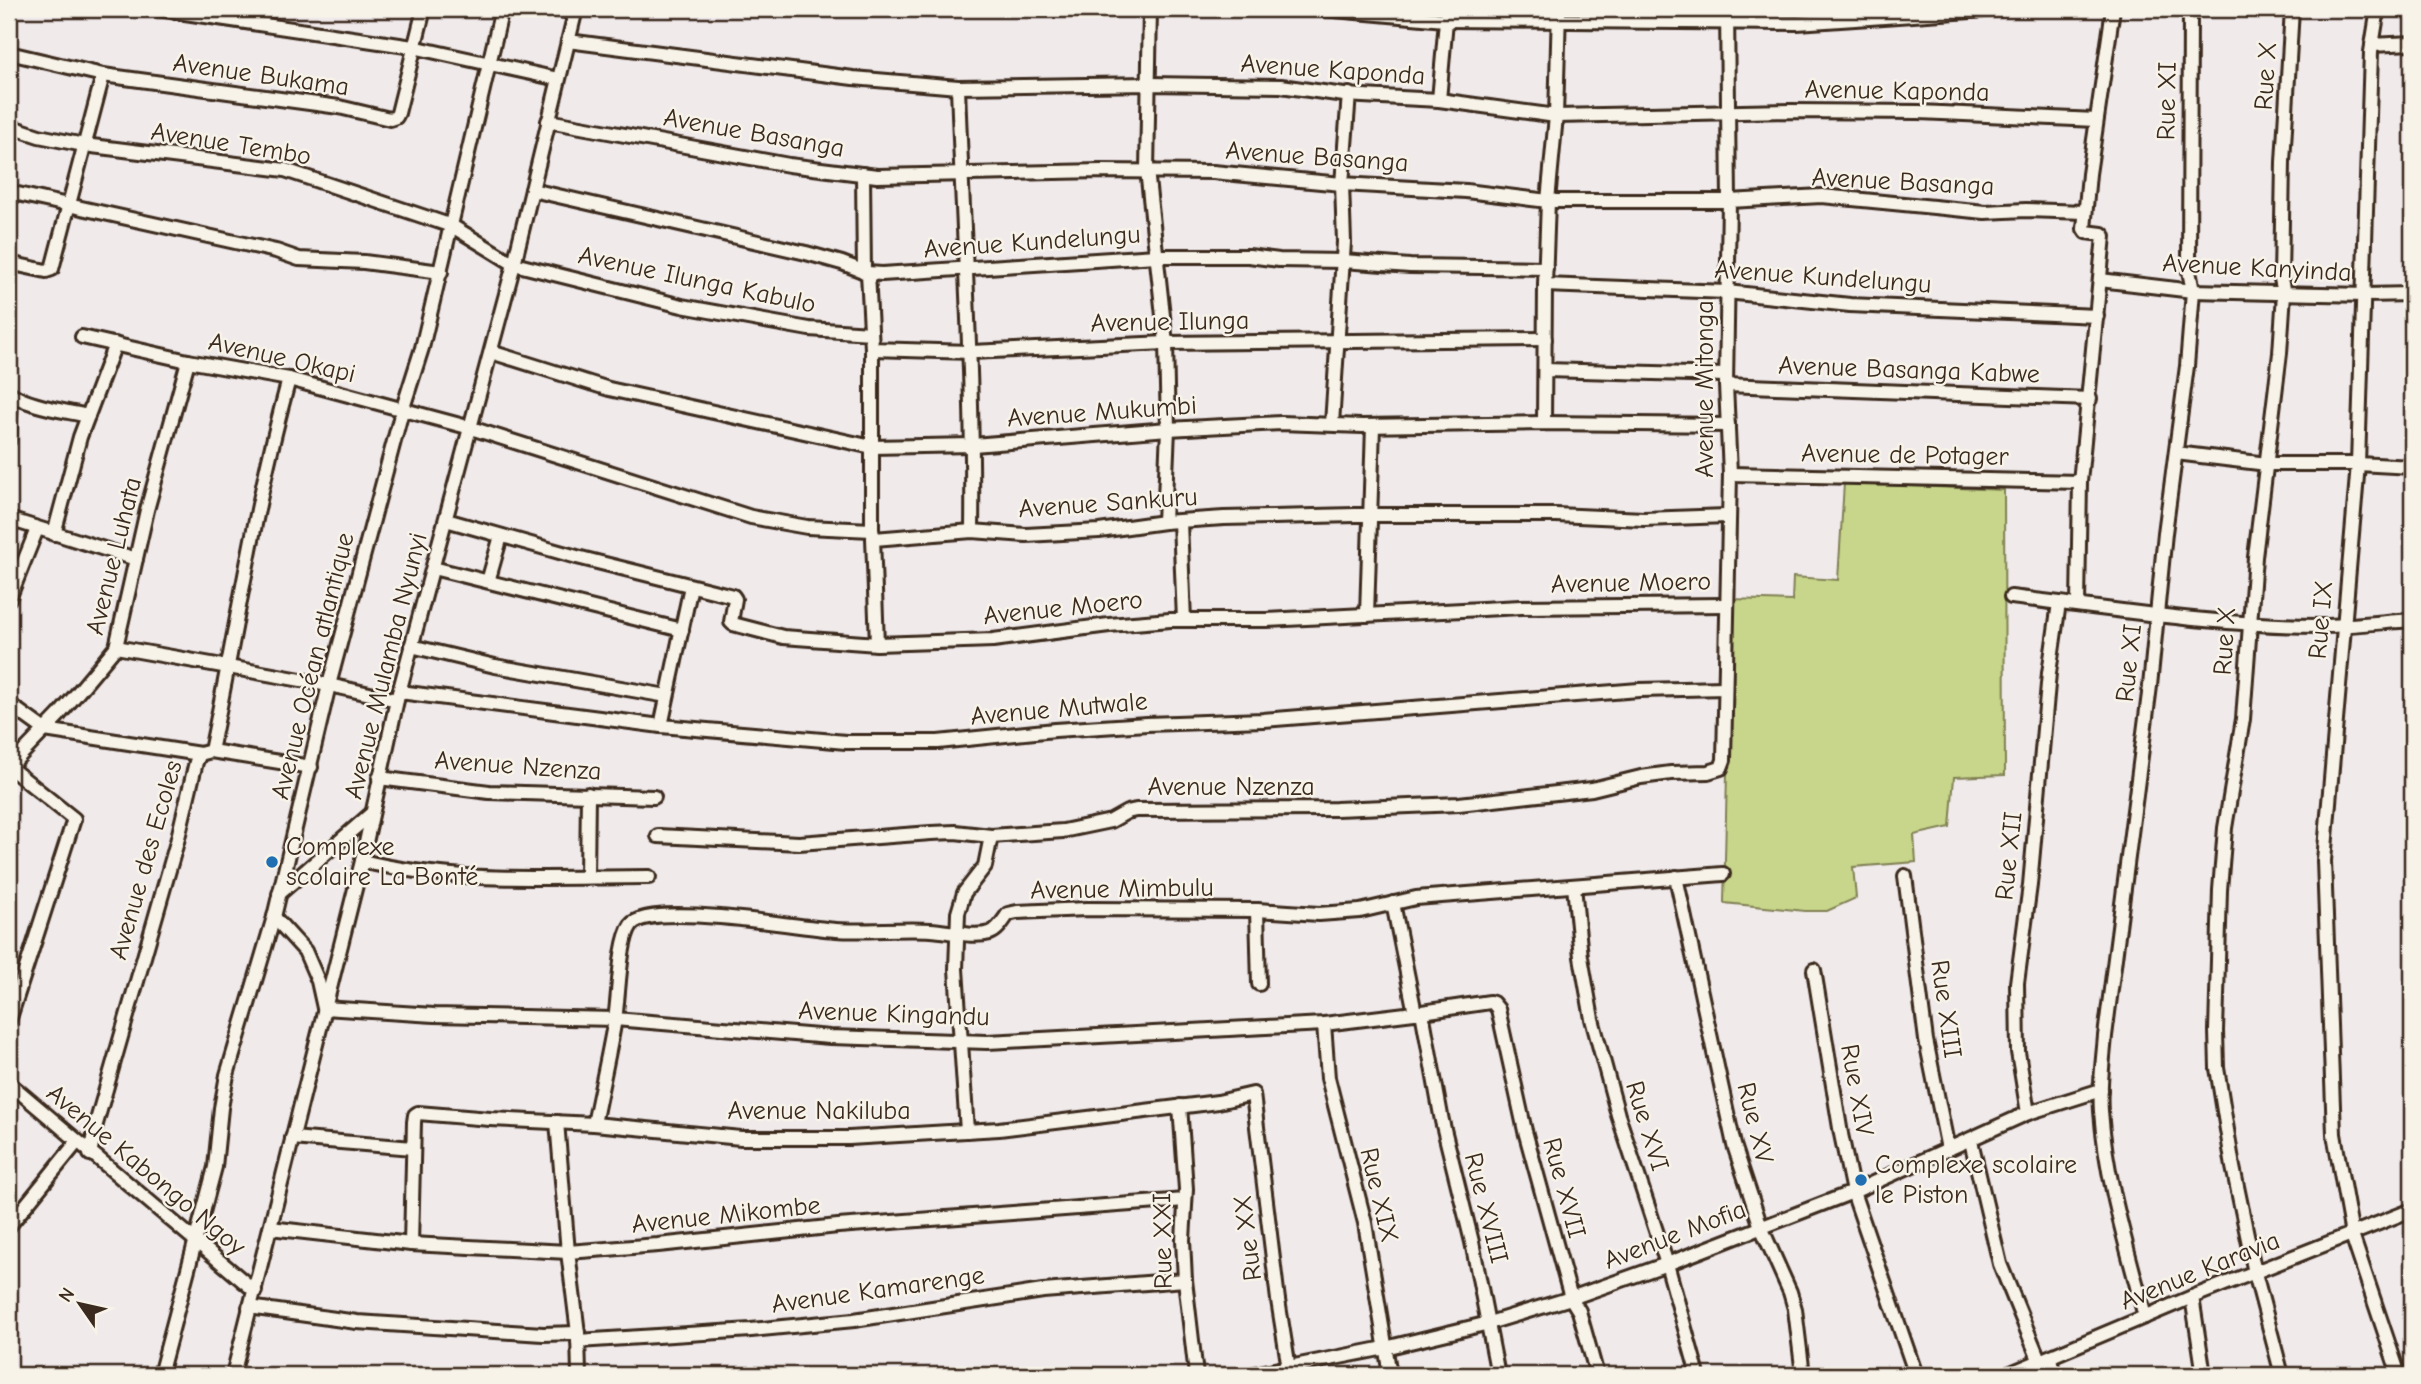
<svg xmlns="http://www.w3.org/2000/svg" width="2421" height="1384" font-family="'Comic Neue',sans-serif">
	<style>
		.green { fill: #c7d68a; stroke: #818054; stroke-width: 2 }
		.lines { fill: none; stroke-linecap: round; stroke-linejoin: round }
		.minor-casing { stroke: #3b2a1e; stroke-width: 18 }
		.minor { stroke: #f7f3e8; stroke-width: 12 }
		.poi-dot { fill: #1f6fb2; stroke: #f7f3e8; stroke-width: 2.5 }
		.labels { text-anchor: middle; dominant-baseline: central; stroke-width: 5; stroke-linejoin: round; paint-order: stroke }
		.street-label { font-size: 26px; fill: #3b2a1e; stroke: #f7f3e8 }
		.poi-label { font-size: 26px; fill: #3b2a1e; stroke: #f7f3e8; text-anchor: start }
	</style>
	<rect width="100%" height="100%" fill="#f0eaeb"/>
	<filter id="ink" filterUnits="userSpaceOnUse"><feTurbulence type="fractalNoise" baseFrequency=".0143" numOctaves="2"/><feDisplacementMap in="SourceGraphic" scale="14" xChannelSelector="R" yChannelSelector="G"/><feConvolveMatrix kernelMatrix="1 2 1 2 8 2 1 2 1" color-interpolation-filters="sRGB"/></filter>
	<g filter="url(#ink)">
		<path class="green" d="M1844 483 2004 490 2005 775 1954 777 1950 827 1914 835 1916 862 1853 867 1856 898 1827 911H1805L1724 903 1731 599 1792 601 1793 577 1838 580Z"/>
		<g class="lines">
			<g class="minor-casing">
				<g id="minor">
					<path d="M158 9 413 47 558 79"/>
					<path d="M555 9 575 13"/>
					<path d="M1150 9 1147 170 1166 343 1168 429 1164 522"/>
					<path d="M1323 9 1445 20 1797 23 2000 9"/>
					<path d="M2378 9 2371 52 2358 464 2324 861 2334 1134 2352 1235 2399 1375"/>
					<path d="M568 41 853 78 958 87 1149 84 1281 86 1344 95 1439 100 1556 116 1789 111 1919 112 2096 120"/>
					<path d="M2372 45 2412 43"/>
					<path d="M9 53 103 75 339 107 390 119 396 117 398 113 424 9"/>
					<path d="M958 87C963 235 974 382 972 531"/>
					<path d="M1439 100 1447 9"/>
					<path d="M548 121 789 165 877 176 1101 171 1213 172 1342 184 1466 191 1548 201H1729L1822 196 1985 212 2026 210 2085 212"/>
					<path d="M9 126 39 136 84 145 285 170 452 226 514 264 682 306 809 329 871 333"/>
					<path d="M863 174 864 272"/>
					<path d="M532 190 806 253 842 263 868 273 882 274 1156 256H1249L1279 260 1343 261 1410 266 1546 268"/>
					<path d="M9 192 276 251 299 259 364 262 441 272"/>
					<path d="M9 263 46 271 52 269 103 75"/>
					<path d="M868 273 872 349 971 352 1166 343 1545 339"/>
					<path d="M2100 280 2193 291 2365 295 2412 294"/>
					<path d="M1545 285 1727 292 1850 305 2097 316"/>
					<path d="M82 337 188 361 289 379 471 428 751 517 807 527 872 530"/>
					<path d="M872 349V530L874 539 972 531 1026 535 1099 531 1164 522 1224 518 1355 515H1556L1644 519 1727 516"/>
					<path d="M491 352 609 389 872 447 973 445 1168 429 1281 423 1362 426 1544 423 1728 425"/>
					<path d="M1545 370 1726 375"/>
					<path d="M1726 385 2090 399"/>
					<path d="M9 392C25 406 67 411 88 416"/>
					<path d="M1544 423 1545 285 1548 201 1556 116 1559 9"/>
					<path d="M1332 424 1344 242 1342 184 1349 94"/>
					<path d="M9 440 11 396"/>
					<path d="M2176 453 2267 464H2358L2412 467"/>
					<path d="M1730 474 2080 482"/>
					<path d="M9 519 136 559"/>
					<path d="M446 520 577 557 733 596 735 599 731 622 733 624 783 637 877 644 993 640 1109 625 1170 620H1267L1521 607 1726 605"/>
					<path d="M1180 522 1184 620"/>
					<path d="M54 534 80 437 115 344"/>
					<path d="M873 538 877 644"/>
					<path d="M433 568 682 630"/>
					<path d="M491 581 489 578 501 536"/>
					<path d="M2011 597C2113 609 2217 626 2321 626 2351 626 2382 622 2412 620"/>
					<path d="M9 599 37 529"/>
					<path d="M2078 605 2080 482 2104 236 2102 234 2086 232 2084 229 2089 174 2113 9"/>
					<path d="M1367 615 1373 426"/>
					<path d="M411 646 495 666 667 696"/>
					<path d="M116 647 329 685 397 700"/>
					<path d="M400 692 661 726 846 742H938L1055 730 1147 724 1263 720 1639 690 1725 688"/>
					<path d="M9 704 45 730 200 754"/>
					<path d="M661 726 691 586"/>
					<path d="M211 751 311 767"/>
					<path d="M9 767 59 715 116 647 147 510 188 361"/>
					<path d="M9 767 74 819 9 1021"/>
					<path d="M379 778 489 792 654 797"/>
					<path d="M658 836 799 843 931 833 955 832 991 836 1063 831 1111 821 1127 812 1136 810 1336 809 1459 804 1592 789 1641 777 1671 773 1708 772 1721 768 1724 760 1730 474 1726 385 1729 201 1727 9"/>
					<path d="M362 861C456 884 553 877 649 877"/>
					<path d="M1905 876 1926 1040 1948 1149"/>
					<path d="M587 877 588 794"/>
					<path d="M1676 877 1734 1145 1761 1227 1790 1292 1795 1309 1803 1375"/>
					<path d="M1574 886 1581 957 1592 1019 1618 1115 1667 1264 1698 1375"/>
					<path d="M279 894 372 813"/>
					<path d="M1393 903 1415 1013"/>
					<path d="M1257 910 1259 984"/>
					<path d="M274 917 305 951 318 981 324 1008 434 1015 615 1019 830 1037 987 1042 1324 1024 1422 1012 1442 1121 1472 1242 1498 1375"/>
					<path d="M1814 970 1841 1134 1853 1192 1916 1375"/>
					<path d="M1422 1012 1490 1002 1493 1003 1498 1009 1525 1131 1571 1298 1579 1311 1597 1375"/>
					<path d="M1324 1024 1328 1078 1365 1223 1390 1375"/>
					<path d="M9 1083 255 1291"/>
					<path d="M1180 1106 1186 1189 1183 1240 1185 1280 1196 1375"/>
					<path d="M2028 1113 2018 1052 2017 983 2030 885 2049 673 2059 603"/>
					<path d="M557 1122 568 1252 578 1333 579 1375"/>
					<path d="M594 1124C601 1089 609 1054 615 1019 619 997 619 942 631 925 650 901 801 928 836 930 867 932 900 928 931 930 949 931 973 938 990 933 998 930 1003 921 1008 914L1017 912 1087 909 1257 910 1319 914 1360 911 1416 898 1723 874"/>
					<path d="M967 1131 956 969 958 913 964 893 985 866 991 836"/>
					<path d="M292 1138 413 1148"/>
					<path d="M1971 1141 2000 1264 2040 1362"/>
					<path d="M90 1154 96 1124 177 842 196 762 200 754 211 751C237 627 255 502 289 379"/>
					<path d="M9 1226 77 1142"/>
					<path d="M270 1228 411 1244 568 1252 658 1245 838 1226 1185 1200"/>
					<path d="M411 1244 414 1122 415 1115 418 1113 490 1119 594 1124 741 1138H849L999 1129 1218 1102 1253 1094 1278 1300 1290 1375"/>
					<path d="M2192 1297 2204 1375"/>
					<path d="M249 1307 357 1322 543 1334 578 1333"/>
					<path d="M2145 1317C2128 1250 2106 1181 2101 1111 2099 1086 2103 1061 2105 1036L2150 686 2165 533 2187 366 2193 291 2189 271 2190 9"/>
					<path d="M578 1341 751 1330 854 1320 1043 1291 1185 1280"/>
					<path d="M2050 1358 2054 1375"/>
					<path d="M160 1375 215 1167 221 1108 227 1075 274 917 329 685 402 411 422 348 502 9"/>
					<path d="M233 1375 362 861 397 700 514 264 576 9"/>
					<path d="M1249 1375 1385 1348 1489 1323 1571 1298 1667 1264 1853 1192 2028 1113 2101 1090"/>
					<path d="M2006 1375 2192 1297 2412 1210"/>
					<path d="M2282 1375 2255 1273 2233 1167 2217 1068 2216 1031 2220 890 2225 828 2243 719 2255 557 2280 353 2284 293 2281 279 2283 162 2292 9"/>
				</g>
			</g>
			<use href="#minor" class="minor"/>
		</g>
	</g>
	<g class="poi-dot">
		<circle cx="272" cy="862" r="7"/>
		<circle cx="1861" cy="1180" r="7"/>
	</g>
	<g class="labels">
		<g class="street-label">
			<text transform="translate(1333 70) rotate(4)">Avenue Kaponda</text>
			<text transform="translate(261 75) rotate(8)">Avenue Bukama</text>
			<text transform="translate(2266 76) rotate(-86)">Rue X</text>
			<text transform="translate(1897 91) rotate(1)">Avenue Kaponda</text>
			<text transform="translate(2167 101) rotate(-89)">Rue XI</text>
			<text transform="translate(754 133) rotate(10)">Avenue Basanga</text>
			<text transform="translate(231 144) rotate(9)">Avenue Tembo</text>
			<text transform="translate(1317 157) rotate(4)">Avenue Basanga</text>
			<text transform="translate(1903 182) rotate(3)">Avenue Basanga</text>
			<text transform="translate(1032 242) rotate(-4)">Avenue Kundelungu</text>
			<text transform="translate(2257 268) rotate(3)">Avenue Kanyinda</text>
			<text transform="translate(1823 277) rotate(4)">Avenue Kundelungu</text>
			<text transform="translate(697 280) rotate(12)">Avenue Ilunga Kabulo</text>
			<text transform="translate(1170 322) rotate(-1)">Avenue Ilunga</text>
			<text transform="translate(282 358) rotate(13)">Avenue Okapi</text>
			<text transform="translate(1909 370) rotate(2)">Avenue Basanga Kabwe</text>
			<text transform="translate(1705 389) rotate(-90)">Avenue Mitonga</text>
			<text transform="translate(1102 412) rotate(-4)">Avenue Mukumbi</text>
			<text transform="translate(1905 455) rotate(1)">Avenue de Potager</text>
			<text transform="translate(1108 503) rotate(-4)">Avenue Sankuru</text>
			<text transform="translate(114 556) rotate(-76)">Avenue Luhata</text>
			<text transform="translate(1631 583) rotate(-1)">Avenue Moero</text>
			<text transform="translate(1063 608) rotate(-6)">Avenue Moero</text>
			<text transform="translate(2321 620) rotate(-85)">Rue IX</text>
			<text transform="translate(2225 641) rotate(-86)">Rue X</text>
			<text transform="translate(2129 663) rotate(-84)">Rue XI</text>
			<text transform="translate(313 666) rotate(-76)">Avenue Océan atlantique</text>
			<text transform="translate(386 666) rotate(-76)">Avenue Mulamba Nyunyi</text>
			<text transform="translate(1059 709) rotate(-5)">Avenue Mutwale</text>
			<text transform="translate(518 766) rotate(4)">Avenue Nzenza</text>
			<text x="1231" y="787">Avenue Nzenza</text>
			<text transform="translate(2009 856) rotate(-84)">Rue XII</text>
			<text transform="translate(146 860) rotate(-74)">Avenue des Ecoles</text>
			<text transform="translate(1122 889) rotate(-1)">Avenue Mimbulu</text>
			<text transform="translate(1946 1009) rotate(82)">Rue XIII</text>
			<text transform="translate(894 1014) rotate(2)">Avenue Kingandu</text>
			<text transform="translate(1857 1090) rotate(80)">Rue XIV</text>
			<text x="819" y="1111">Avenue Nakiluba</text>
			<text transform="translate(1755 1123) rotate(76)">Rue XV</text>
			<text transform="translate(1647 1126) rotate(73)">Rue XVI</text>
			<text transform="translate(146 1170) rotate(40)">Avenue Kabongo Ngoy</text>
			<text transform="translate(1564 1188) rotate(75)">Rue XVII</text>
			<text transform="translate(1379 1195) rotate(77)">Rue XIX</text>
			<text transform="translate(1486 1208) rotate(76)">Rue XVIII</text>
			<text transform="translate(726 1215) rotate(-6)">Avenue Mikombe</text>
			<text transform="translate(1675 1235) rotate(-21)">Avenue Mofia</text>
			<text transform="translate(1248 1238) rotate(-97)">Rue XX</text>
			<text transform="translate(1163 1241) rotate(-91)">Rue XXI</text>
			<text transform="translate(2200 1271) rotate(-22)">Avenue Karavia</text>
			<text transform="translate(878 1290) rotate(-8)">Avenue Kamarenge</text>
		</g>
		<g class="poi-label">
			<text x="286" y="847">Complexe<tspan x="286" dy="30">scolaire La Bonté</tspan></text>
			<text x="1875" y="1165">Complexe scolaire<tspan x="1875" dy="30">le Piston</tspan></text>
		</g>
	</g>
	<rect width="2421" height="1384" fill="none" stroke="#f7f3e8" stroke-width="35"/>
	<rect x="18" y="18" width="2386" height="1349" fill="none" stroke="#3b2a1e" stroke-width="2.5" filter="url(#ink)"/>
	<g transform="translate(80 1304) rotate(304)" stroke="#f7f3e8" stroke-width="5" paint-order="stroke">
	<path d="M0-5L12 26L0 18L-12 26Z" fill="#3b2a1e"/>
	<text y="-10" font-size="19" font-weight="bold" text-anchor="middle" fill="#3b2a1e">N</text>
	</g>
</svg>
